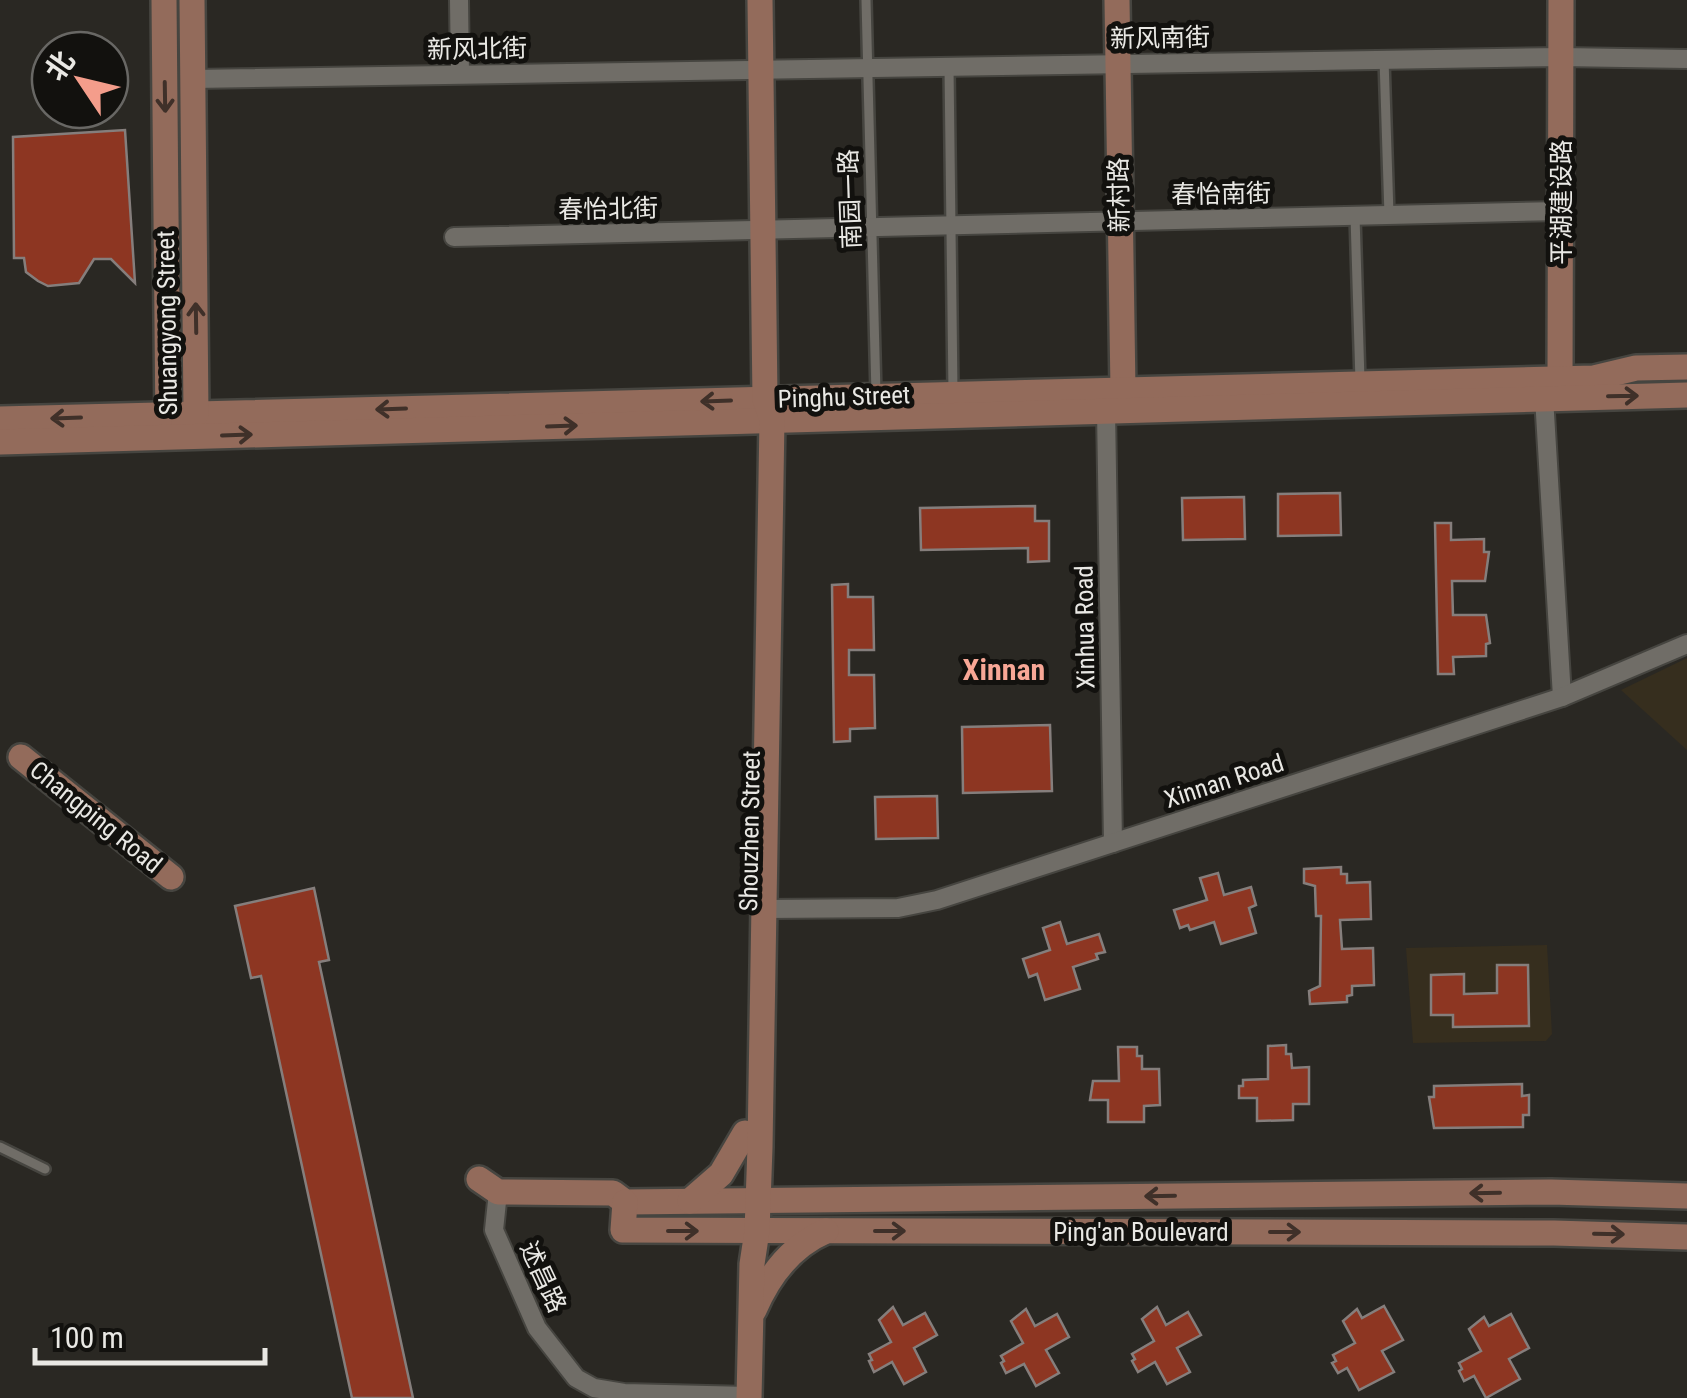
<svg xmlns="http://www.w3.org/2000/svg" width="1687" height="1398" font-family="'Roboto Condensed','Noto Sans SC',sans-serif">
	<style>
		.education { fill: #362e1e }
		.building { fill: #8d3622; stroke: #857e7c; stroke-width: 2.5 }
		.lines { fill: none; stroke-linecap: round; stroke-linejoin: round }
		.lane-casing { stroke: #464540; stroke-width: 14 }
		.street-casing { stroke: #464540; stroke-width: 22 }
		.secondary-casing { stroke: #464540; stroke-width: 30 }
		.lane { stroke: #706d67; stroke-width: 9 }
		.street { stroke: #706d67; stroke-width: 18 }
		.secondary { stroke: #936b5b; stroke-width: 25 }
		.oneway { stroke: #3f3029 }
		.labels { text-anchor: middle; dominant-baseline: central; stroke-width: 10; stroke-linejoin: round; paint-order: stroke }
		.street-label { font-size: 25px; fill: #e9e8e4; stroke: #12110e }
		.quarter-label { font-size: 30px; font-weight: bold; fill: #f8a796; stroke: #12110e }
	</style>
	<rect width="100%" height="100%" fill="#2a2823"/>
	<g class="education">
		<path d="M1687 658V750L1621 690Z"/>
		<path d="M1547 945 1552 1034 1546 1041 1413 1043 1406 948Z"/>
	</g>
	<g class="building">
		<path d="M125 130 135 283 111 259H94L79 283 48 286 38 281 26 272 24 258H14L13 137Z"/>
		<path d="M1340 493 1341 535 1278 536V494Z"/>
		<path d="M1244 497 1245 539 1183 540 1182 498Z"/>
		<path d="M1035 506V521H1049V561L1028 562V548L921 550 920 508Z"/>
		<path d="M1435 523H1451V540L1484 539V552H1489L1485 581H1452L1453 615H1486L1490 643 1486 644V656L1453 657 1454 674H1438Z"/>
		<path d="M848 584V597H873L874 650H849V675H874L875 728 850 729V741L834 742 832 585Z"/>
		<path d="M1050 725 1052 791 963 793 962 727Z"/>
		<path d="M937 796 938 838 876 839 875 797Z"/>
		<path d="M1341 867V874H1347V883L1370 882 1371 919 1340 920 1342 949 1373 948 1374 985 1352 986V995L1347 996V1002L1310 1004 1309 991 1320 986 1321 916H1316L1315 886 1304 883V869Z"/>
		<path d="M1218 873 1224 895 1251 887 1256 905 1249 908 1256 933 1221 944 1214 922 1190 930 1188 925 1180 928 1174 910 1207 900 1200 878Z"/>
		<path d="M314 888 329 960 319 962 413 1398H352L261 976 251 978 235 906Z"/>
		<path d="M1060 922 1067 944 1099 934 1105 952 1096 954 1098 959 1073 967 1080 989 1045 1000 1037 974 1029 977 1023 959 1050 950 1043 928Z"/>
		<path d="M1497 965H1528L1529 1026 1453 1027V1015H1431V975L1464 974V994L1497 993Z"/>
		<path d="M1286 1045V1054H1291L1292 1068 1309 1067V1104H1293V1120L1257 1121V1098H1239V1086H1243V1080L1268 1079V1046Z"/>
		<path d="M1118 1047H1137V1056H1142V1069H1159L1160 1105 1144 1106V1122H1108V1100H1090L1093 1081H1119Z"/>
		<path d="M1522 1084V1096L1529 1095V1115H1523V1127L1434 1128 1429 1097H1434V1086Z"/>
		<path d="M1384 1306 1403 1340 1382 1351 1394 1372 1359 1390 1347 1368 1338 1373 1332 1363 1336 1361 1333 1355 1355 1343 1343 1321 1357 1309 1362 1318Z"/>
		<path d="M893 1307 903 1325 925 1313 937 1335 914 1348 926 1372 904 1384 892 1362 874 1372 869 1361 872 1360 869 1354 891 1342 879 1320Z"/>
		<path d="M1157 1307 1166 1325 1188 1312 1201 1335 1177 1348 1190 1372 1167 1384 1155 1362 1138 1372 1132 1361 1135 1359 1132 1354 1154 1341 1142 1319Z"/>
		<path d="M1026 1309 1035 1326 1057 1314 1069 1337 1046 1350 1059 1373 1036 1386 1024 1364 1006 1373 1001 1363 1004 1361 1001 1356 1023 1343 1011 1321Z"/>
		<path d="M1511 1314 1529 1348 1509 1359 1520 1379 1486 1398 1474 1376 1464 1381 1459 1371 1462 1369 1459 1363 1481 1351 1469 1329 1484 1317 1489 1326Z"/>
	</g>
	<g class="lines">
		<g class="lane-casing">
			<g id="lane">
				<path d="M866 0 876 394"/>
				<path d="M1384 59 1389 215"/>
				<path d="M949 67 953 392"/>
				<path d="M1355 216 1360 381"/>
				<path d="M0 1147 45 1169"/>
			</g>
		</g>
		<g class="street-casing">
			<g id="street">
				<path d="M459 0 460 74"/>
				<path d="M193 79 1561 57 1687 59"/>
				<path d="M454 237 1561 211"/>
				<path d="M1544 397 1562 697"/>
				<path d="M1106 410 1113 843"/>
				<path d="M764 909 898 908 937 900 1562 697 1687 644"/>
				<path d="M498 1192 494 1230 537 1328 576 1378 594 1388 624 1393 749 1396"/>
			</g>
		</g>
		<g class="secondary-casing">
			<g id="secondary">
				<path d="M164 0 168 430"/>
				<path d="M1117 0 1123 390"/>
				<path d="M1549 391 1560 379 1561 0"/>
				<path d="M0 419 1594 378 1636 368 1687 367"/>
				<path d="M184 424 196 414 192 0"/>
				<path d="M0 442 1687 395"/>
				<path d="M21 757 171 877"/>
				<path d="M479 1179 498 1192 613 1193 625 1202 1551 1192 1687 1196"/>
				<path d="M690 1201 721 1174 745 1133"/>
				<path d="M625 1202 623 1230 1554 1233 1687 1237"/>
				<path d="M754 1310C769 1275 791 1246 826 1231"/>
				<path d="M749 1398 752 1264 757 1231 760 1147 772 419 765 399 760 0"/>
			</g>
		</g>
		<use href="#lane" class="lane"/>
		<use href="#street" class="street"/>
		<use href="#secondary" class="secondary"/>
	</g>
	<defs><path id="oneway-shaft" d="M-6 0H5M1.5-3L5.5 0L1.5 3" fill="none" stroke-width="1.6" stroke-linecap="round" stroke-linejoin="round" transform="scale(2.5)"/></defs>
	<g class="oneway">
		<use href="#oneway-shaft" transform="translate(165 97) rotate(89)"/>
		<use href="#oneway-shaft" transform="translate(196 318) rotate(-91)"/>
		<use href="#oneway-shaft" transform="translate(1623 396) rotate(-1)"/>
		<use href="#oneway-shaft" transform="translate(716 401) rotate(178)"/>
		<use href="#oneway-shaft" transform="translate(391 409) rotate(178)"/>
		<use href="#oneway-shaft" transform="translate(66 418) rotate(178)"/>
		<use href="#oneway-shaft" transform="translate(562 426) rotate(-2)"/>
		<use href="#oneway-shaft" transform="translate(237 435) rotate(-2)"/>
		<use href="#oneway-shaft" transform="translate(1485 1193) rotate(179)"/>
		<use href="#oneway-shaft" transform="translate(1160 1196) rotate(179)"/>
		<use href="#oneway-shaft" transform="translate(683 1231)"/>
		<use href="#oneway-shaft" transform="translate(890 1231)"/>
		<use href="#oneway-shaft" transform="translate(1285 1232)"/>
		<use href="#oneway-shaft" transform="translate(1609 1234) rotate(1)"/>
	</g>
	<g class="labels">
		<g class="street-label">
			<text transform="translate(1160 38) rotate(-1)">新风南街</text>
			<text transform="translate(477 49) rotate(-1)">新风北街</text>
			<text transform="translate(1221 194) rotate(-1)">春怡南街</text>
			<text transform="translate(1119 195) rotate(-91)">新村路</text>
			<text transform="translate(850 199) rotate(-92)">南园一路</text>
			<text transform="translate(1561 202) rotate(-90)">平湖建设路</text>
			<text transform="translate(608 209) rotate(-1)">春怡北街</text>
			<text transform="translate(167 323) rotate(-91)">Shuangyong Street</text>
			<text transform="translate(844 397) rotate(-2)">Pinghu Street</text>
			<text transform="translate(1085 627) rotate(-91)">Xinhua Road</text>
			<text transform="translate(1224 781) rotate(-18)">Xinnan Road</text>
			<text transform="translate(96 817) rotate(39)">Changping Road</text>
			<text transform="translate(750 831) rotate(-89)">Shouzhen Street</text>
			<text x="1141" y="1232">Ping'an Boulevard</text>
			<text transform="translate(543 1277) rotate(65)">述昌路</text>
		</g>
		<g class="quarter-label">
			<text x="1004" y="669">Xinnan</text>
		</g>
	</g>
	<g transform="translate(80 80) rotate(305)"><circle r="48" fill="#12110e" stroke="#686764" stroke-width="2.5"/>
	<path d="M0-8L18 38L0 25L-18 38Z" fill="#f49d8b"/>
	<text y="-15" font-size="28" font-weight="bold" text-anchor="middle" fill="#e9e8e4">北</text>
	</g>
	<path d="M35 1348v15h230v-15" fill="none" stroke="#e9e8e4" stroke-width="5"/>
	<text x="50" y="1348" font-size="30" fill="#e9e8e4" stroke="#12110e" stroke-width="8" paint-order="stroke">100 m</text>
</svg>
